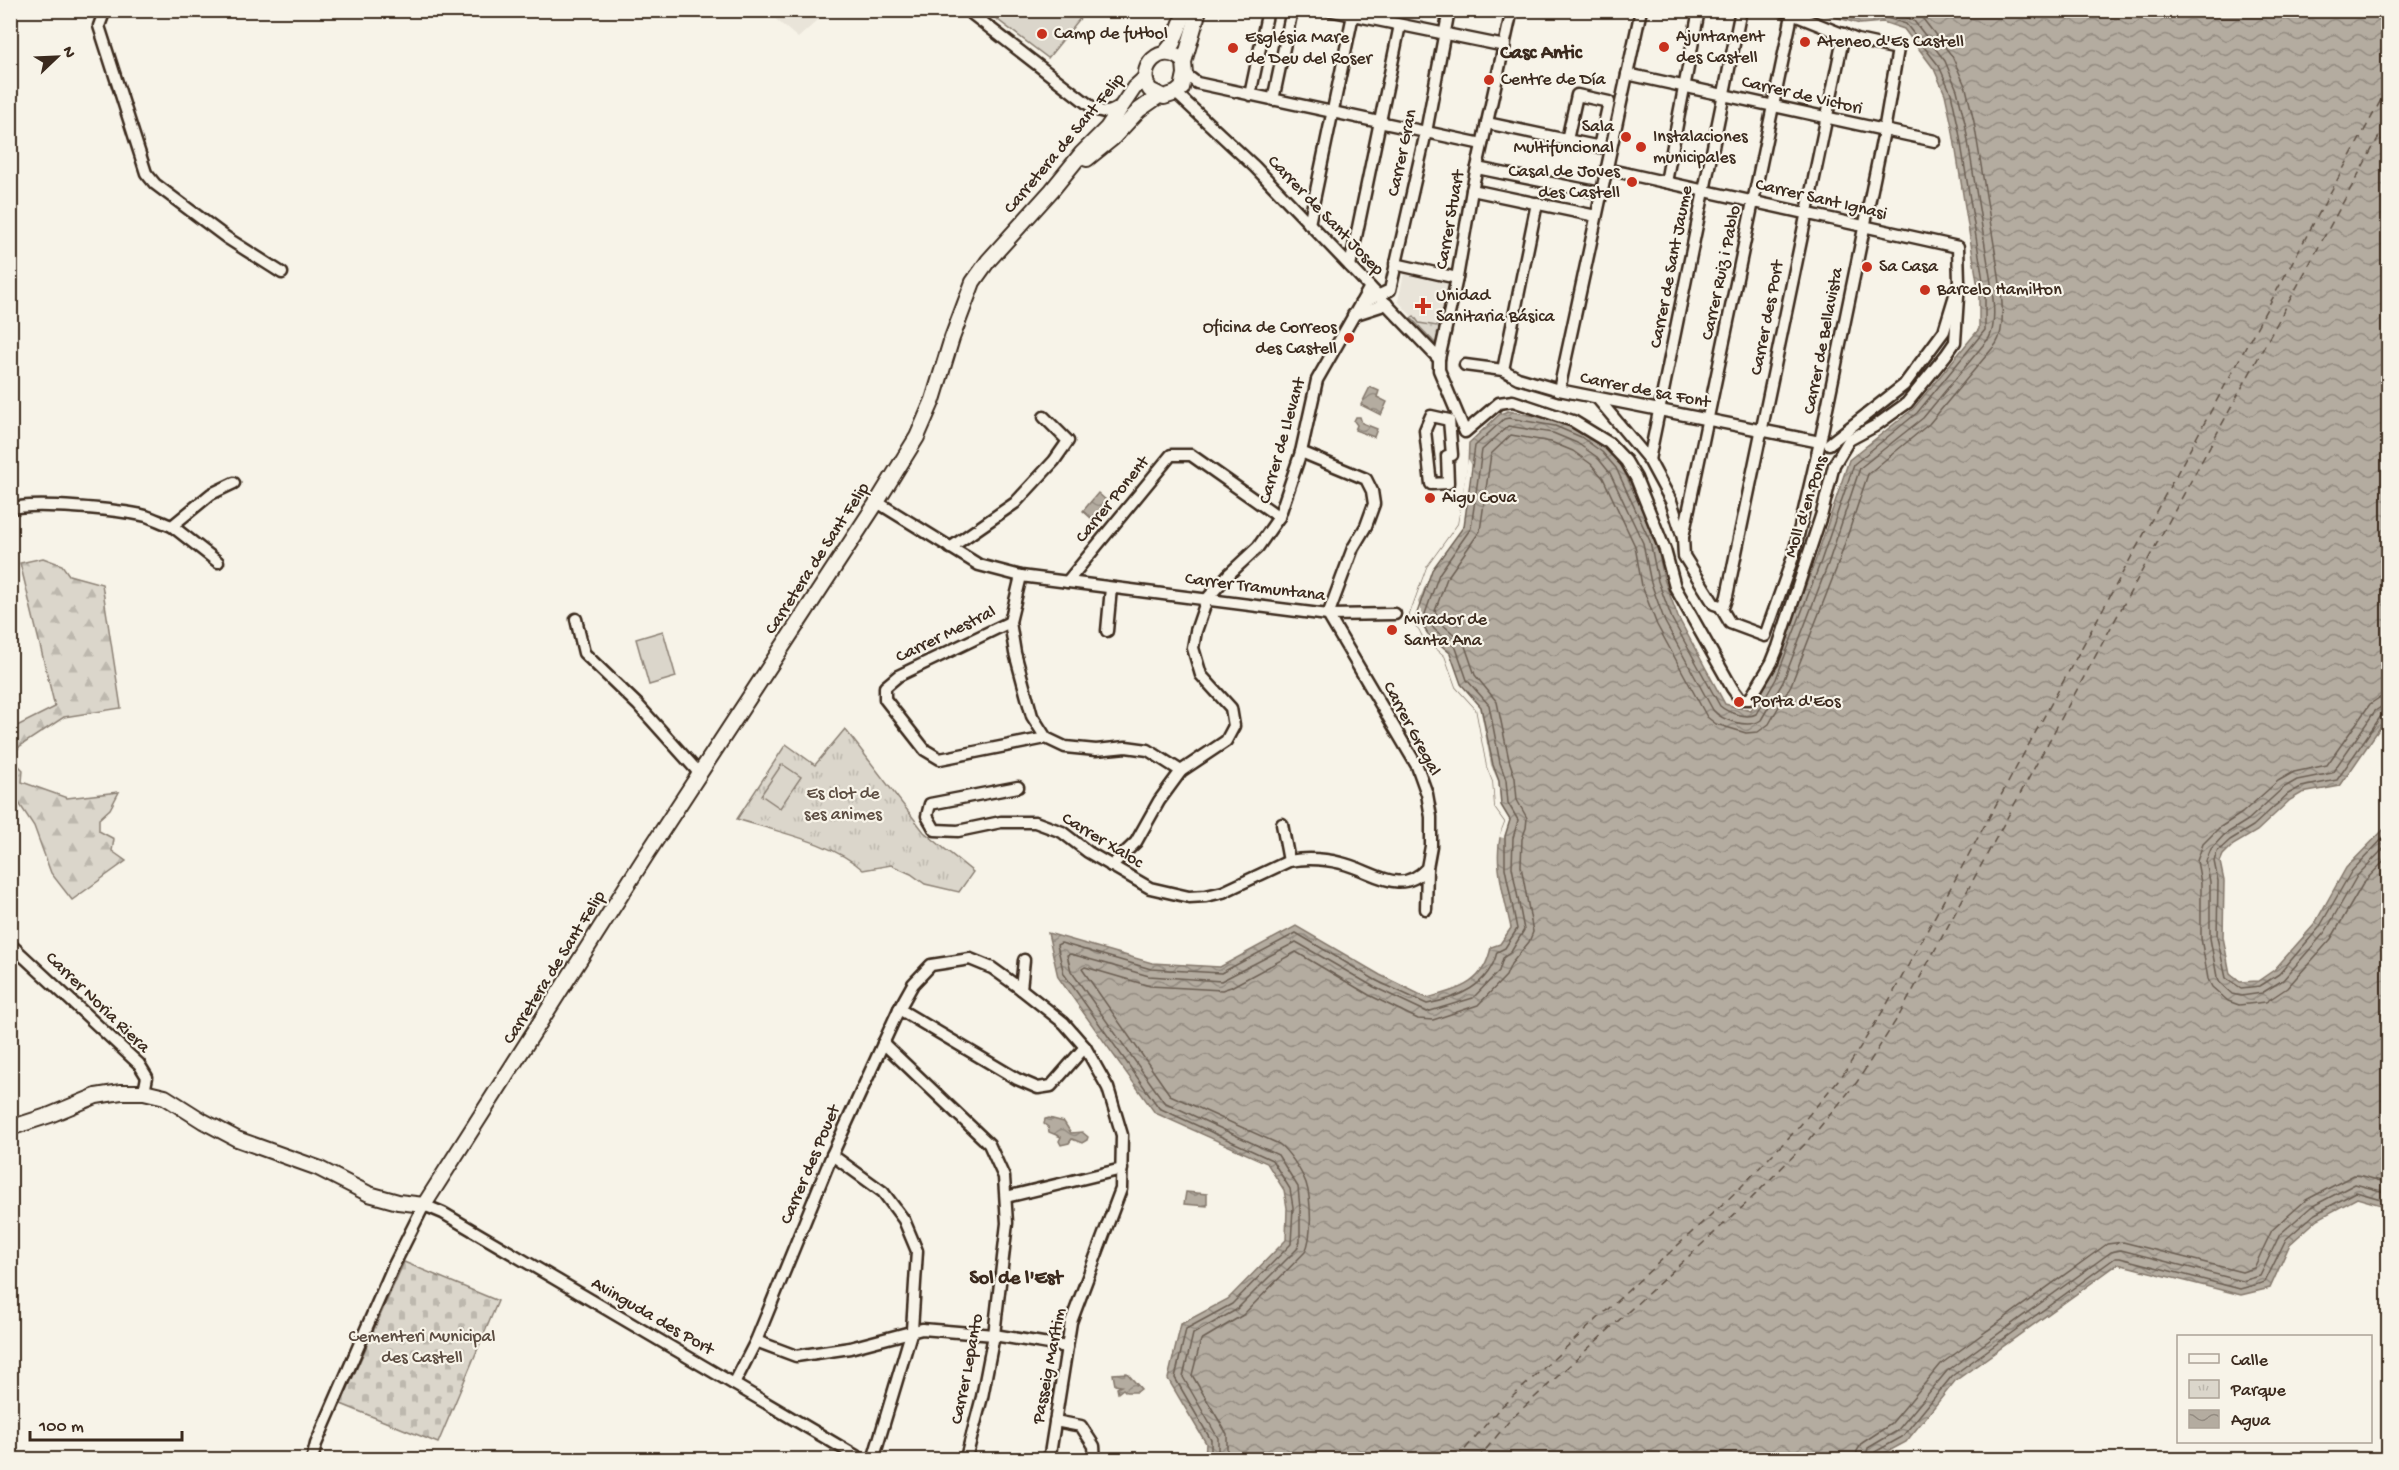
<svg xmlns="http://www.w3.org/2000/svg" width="2399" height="1470" font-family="'Gochi Hand',sans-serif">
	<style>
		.built { fill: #e9e4d9 }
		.grass { fill: url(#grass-dots); stroke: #8b8074; stroke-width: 1.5 }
		.forest { fill: url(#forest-firs); stroke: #8b8074; stroke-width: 1.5 }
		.cemetery { fill: url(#cemetery-stones); stroke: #8b8074; stroke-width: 1.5 }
		.park { fill: url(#park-tufts); stroke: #8b8074; stroke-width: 1.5 }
		.pitch { fill: #dbd6cb; stroke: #8b8074; stroke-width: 1.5 }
		.water { fill: url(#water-waves); stroke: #84786c; stroke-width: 1.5 }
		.pier { fill: #f7f3e8 }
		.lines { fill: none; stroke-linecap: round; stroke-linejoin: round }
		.shore { stroke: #6b5e52; stroke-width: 1.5 }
		.ferry { stroke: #5f5145; stroke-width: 1.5; stroke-dasharray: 8 6; stroke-linecap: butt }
		.minor-casing { stroke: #3b2a1e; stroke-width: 15 }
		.major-casing { stroke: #3b2a1e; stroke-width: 18 }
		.minor { stroke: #f7f3e8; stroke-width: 10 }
		.major { stroke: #f7f3e8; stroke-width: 14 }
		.poi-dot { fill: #c8321e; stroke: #f7f3e8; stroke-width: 2 }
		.labels { text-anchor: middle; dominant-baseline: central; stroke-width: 4.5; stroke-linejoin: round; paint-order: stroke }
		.poi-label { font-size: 18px; fill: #3b2a1e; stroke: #f7f3e8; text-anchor: start }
		.street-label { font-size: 18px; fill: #3b2a1e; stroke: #f7f3e8 }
		.park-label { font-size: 18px; fill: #5b4c41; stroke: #f7f3e8 }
		.neighbourhood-label { font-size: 20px; font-weight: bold; fill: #3b2a1e; stroke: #f7f3e8 }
	</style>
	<defs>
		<pattern id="grass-dots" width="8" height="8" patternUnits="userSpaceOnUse" patternTransform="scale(1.5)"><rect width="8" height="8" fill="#dbd6cb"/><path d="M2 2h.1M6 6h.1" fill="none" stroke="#bdb8ae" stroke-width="1.8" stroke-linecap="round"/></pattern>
		<pattern id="forest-firs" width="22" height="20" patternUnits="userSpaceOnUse" patternTransform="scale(1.5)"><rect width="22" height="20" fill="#dbd6cb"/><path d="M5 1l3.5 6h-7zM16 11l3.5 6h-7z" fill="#bdb8ae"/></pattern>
		<pattern id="cemetery-stones" width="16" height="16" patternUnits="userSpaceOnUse" patternTransform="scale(1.5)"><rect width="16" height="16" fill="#dbd6cb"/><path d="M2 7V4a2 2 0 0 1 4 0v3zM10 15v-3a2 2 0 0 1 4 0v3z" fill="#bdb8ae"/></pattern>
		<pattern id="park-tufts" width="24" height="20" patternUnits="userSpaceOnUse" patternTransform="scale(1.5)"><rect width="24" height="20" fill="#dbd6cb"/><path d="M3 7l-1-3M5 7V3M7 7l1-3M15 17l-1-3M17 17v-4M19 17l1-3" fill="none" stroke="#bdb8ae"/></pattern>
		<pattern id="water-waves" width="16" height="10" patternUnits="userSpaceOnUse" patternTransform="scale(1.5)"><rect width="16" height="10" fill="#b4aca0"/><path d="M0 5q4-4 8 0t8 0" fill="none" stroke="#948c82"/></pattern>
	</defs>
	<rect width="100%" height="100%" fill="#f7f3e8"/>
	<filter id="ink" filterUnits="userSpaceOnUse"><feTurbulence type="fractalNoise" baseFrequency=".0167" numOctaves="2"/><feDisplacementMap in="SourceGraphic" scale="12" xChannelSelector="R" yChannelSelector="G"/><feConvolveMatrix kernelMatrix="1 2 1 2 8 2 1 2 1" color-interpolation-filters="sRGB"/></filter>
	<g filter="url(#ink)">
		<g class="built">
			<path d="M766 11H828L798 38Z"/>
			<path d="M1405 269 1450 280 1436 344 1398 301Z"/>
		</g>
		<path class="grass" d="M1414 316 1419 323 1437 326 1439 320H1441L1436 344 1411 318Z"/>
		<path class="forest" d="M43 558 62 565 69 575 102 584 121 708 64 717 20 746 11 758 23 770 22 782 67 798 119 792 110 809 99 819V831L114 839 112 851 126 861 72 900 51 873 34 826 11 791V729L55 707 20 563Z"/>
		<path class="cemetery" d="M404 1262 498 1301 438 1443 341 1404Z"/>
		<path class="park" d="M845 729 924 832 973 872 959 892 925 884 911 874 891 865 863 870C832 842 777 832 737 819L786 744 815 765Z"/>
		<g class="pitch">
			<path d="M986 11H1086L1048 58Z"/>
			<path d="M663 631 676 677 649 685 636 639Z"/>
			<path d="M782 764 801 777 780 808 761 795Z"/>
		</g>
		<g class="water">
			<path d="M1813 11H2388V716L2340 786 2302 793 2290 800 2257 831 2233 845 2223 855 2220 862 2224 881 2223 937 2230 974 2240 982 2258 981 2274 970 2314 925 2346 868 2388 825V1207L2357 1198 2318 1219 2290 1244 2270 1288 2241 1295 2118 1264 1955 1381 1906 1442 1874 1459H1205L1206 1443 1168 1379 1181 1324 1228 1299 1286 1240 1287 1208 1284 1190 1267 1163 1155 1113 1058 977 1048 933 1152 963 1220 967 1296 926 1380 975 1427 998C1459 989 1484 984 1491 947L1500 944 1511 928C1504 894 1490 855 1505 822L1495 808 1493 782 1487 767 1476 709 1456 687 1445 656 1423 637 1419 629 1410 620V614L1427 567 1458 524 1468 467 1469 443 1500 414 1508 411 1557 420 1584 431 1607 447 1621 465 1656 539 1664 579 1678 617 1725 704 1751 711 1770 677 1816 559 1849 460 1913 409 1979 329V294L1952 126 1945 94 1934 69 1904 29 1883 22 1860 24Z"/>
			<path d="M1370 387 1379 391 1377 397 1387 402 1381 415 1361 405Z"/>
			<path d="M1356 417H1360L1362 423 1377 429 1374 437 1355 430 1357 425 1354 421Z"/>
			<path d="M1098 493 1107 501 1092 519 1083 511Z"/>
			<path d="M1049 1118 1064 1122 1071 1133 1082 1132 1088 1137 1087 1140 1082 1143 1072 1139 1069 1143 1061 1145 1059 1141 1061 1137 1049 1132 1048 1127 1044 1124 1045 1119Z"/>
			<path d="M1186 1192 1207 1194V1206L1184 1204Z"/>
			<path d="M1127 1373 1141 1389 1137 1392H1126L1123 1389 1118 1393 1117 1388 1121 1386 1115 1385 1113 1374Z"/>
		</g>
		<path class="pier" d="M1468 459 1473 467 1464 527 1432 571 1418 602 1425 622 1421 626 1450 653 1461 684 1480 707 1491 765 1498 781 1501 806 1510 821 1504 838 1499 837 1505 822 1495 808 1493 782 1487 767 1476 709 1456 687 1445 656 1423 637 1419 629 1410 620V614L1427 567 1458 524Z"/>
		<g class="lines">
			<g class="shore">
				<path d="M2388 697 2379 698 2370 704 2327 765 2294 772 2278 781 2242 813 2219 828 2203 844 2197 861 2201 883V938L2208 979 2212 987 2228 1001 2239 1005 2266 1002 2287 988 2331 939 2364 882 2388 857"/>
				<path d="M2388 706 2381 707 2375 711 2332 773 2297 780 2283 788 2248 820 2224 835 2211 849 2206 861 2210 882V938L2217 977 2220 983 2232 994 2241 996 2262 993 2283 980 2325 932 2357 876 2388 844"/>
				<path d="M2388 713 2381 716 2337 780 2301 787 2288 794 2253 826 2230 840 2217 852 2214 861 2218 881 2217 937 2226 978 2241 988 2260 986 2279 974 2319 928 2351 872 2388 833"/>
				<path d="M1211 1460V1440L1175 1378 1186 1329 1232 1304 1291 1244 1293 1207 1290 1189 1272 1160 1159 1108 1064 974 1057 945 1061 943 1151 969 1221 973 1296 933 1377 981 1427 1004C1458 998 1489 986 1497 952L1505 948 1517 929 1505 868V836L1510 820 1501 805 1499 781 1493 765 1481 707 1461 684 1450 653 1428 634 1416 616 1432 570 1464 526 1475 446 1504 419 1509 418 1555 426 1581 437 1602 452 1616 468 1650 541 1658 581 1672 619 1720 706C1728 713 1747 719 1756 714L1776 679 1821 561 1854 464 1917 413 1985 330V293L1958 125 1951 93 1939 66 1906 24 1884 17 1861 18 1830 10"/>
				<path d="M1218 1460V1438L1183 1377 1193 1334 1236 1310 1297 1249 1300 1241V1208L1298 1187 1278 1155 1164 1102 1071 971 1067 955 1071 954 1149 976 1221 981 1296 942 1374 987 1427 1012 1473 998 1499 971 1503 958 1511 952 1524 930 1512 867 1513 838 1518 820 1508 803 1506 780 1500 763 1489 705 1467 680 1456 648 1434 629 1425 614 1439 574 1471 528 1482 450 1508 426 1553 433 1577 443 1597 457 1610 473 1643 543 1651 583 1665 622 1713 710C1722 721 1749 729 1761 720L1783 682 1828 564 1860 468 1923 418 1989 338C1998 323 1992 288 1989 270L1965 123 1957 90 1945 61 1914 21 1890 10"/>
				<path d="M1227 1460V1434L1192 1375 1201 1340 1243 1315 1305 1252C1313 1237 1311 1198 1306 1183 1301 1170 1289 1152 1279 1144L1170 1095 1082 969 1085 967 1150 986 1222 990 1231 987 1296 952 1369 995 1418 1019 1433 1020 1478 1005 1506 976 1511 964 1529 942 1533 932 1521 866 1522 839 1526 828 1527 818 1517 800 1515 778 1509 760 1497 702 1475 675 1464 643 1442 624 1435 611 1447 578 1480 531 1491 454 1511 435 1551 442 1573 451 1591 464 1603 478 1635 546 1642 586 1657 625 1707 717 1716 724 1746 733 1758 732 1769 724 1791 685 1837 567 1868 474 1929 424 1996 344C2007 327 2001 290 1998 269L1974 122 1966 88 1952 56 1916 10"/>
				<path d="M1856 1460 1857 1451 1862 1443 1891 1424 1941 1364 2107 1244 2123 1242 2242 1272 2254 1268 2272 1230 2306 1200 2354 1175 2363 1176 2388 1183"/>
				<path d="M1865 1460 1868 1448 1897 1431 1947 1371 2111 1252 2121 1250 2242 1281 2260 1276 2280 1234 2311 1207 2355 1184 2388 1193"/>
				<path d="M1873 1460 1875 1452 1902 1437 1952 1376 2115 1258H2120L2240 1289 2265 1282 2286 1239 2315 1214 2356 1192 2388 1201"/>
			</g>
			<g class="ferry">
				<path d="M1456 1460 1499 1409 1738 1190 1798 1128 1844 1073 1886 1006 2388 87"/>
				<path d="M1477 1460 1510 1420 1749 1201 1810 1139 1857 1082 1900 1014 2388 120"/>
			</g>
			<g class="minor-casing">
				<g id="minor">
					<path d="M105 10 99 26 146 173 155 184 227 238 282 273"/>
					<path d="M967 10 1093 108C1105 114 1110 113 1120 106"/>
					<path d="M1328 10 1505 46"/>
					<path d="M1512 10 1472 190 1457 278 1439 359V370L1465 432 1499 403 1513 401 1573 421 1609 443 1626 461 1636 478 1665 550 1675 587 1732 688 1740 699H1750L1772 662 1778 647 1822 513 1834 465 1849 440 1875 426 1907 403 1946 355 1955 342 1959 282"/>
					<path d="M1185 74 1197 83 1482 144"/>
					<path d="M1627 74 1935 141"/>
					<path d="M1176 93 1255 167 1439 359"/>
					<path d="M1250 95 1268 10"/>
					<path d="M1273 100 1292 10"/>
					<path d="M1487 123 1567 140"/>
					<path d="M1599 147 1609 102 1577 95 1567 140 1610 149"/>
					<path d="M1477 168 1601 193"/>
					<path d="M1606 169 1958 247 1959 282 1944 331 1904 385 1829 444"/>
					<path d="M1666 182 1699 10"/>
					<path d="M1472 190 1596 216"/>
					<path d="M1309 224 1354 10"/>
					<path d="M1395 264 1457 278"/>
					<path d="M1350 266 1400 25"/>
					<path d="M1360 304 1390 290 1426 132 1449 10"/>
					<path d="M1353 315 1387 304"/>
					<path d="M1465 365 1503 370 1518 378 1559 390 1820 442"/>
					<path d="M1503 370 1537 203"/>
					<path d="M1559 390 1641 10"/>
					<path d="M1598 399 1649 460 1671 501 1683 538 1684 556 1714 604 1720 606 1730 623 1765 636 1793 557 1820 442 1884 131 1898 49 1857 40 1782 10"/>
					<path d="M1431 416 1449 420 1452 455 1447 456 1448 483 1431 484 1425 430Z"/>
					<path d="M1649 460 1741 10"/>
					<path d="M877 502 979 565 1021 576 1328 615 1395 614"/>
					<path d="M10 509C31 501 121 510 146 516 155 519 163 523 172 526L211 494 234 483"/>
					<path d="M172 526 218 562"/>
					<path d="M1683 537 1792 15"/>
					<path d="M950 548 1015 503 1054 461 1068 441 1044 417"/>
					<path d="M1021 576 1010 622 1015 653 1032 716 1046 738 1065 747 1096 750 1126 747 1148 750 1181 771"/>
					<path d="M1067 582 1171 455H1191L1279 517"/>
					<path d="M1720 606 1724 605 1727 596 1844 34"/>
					<path d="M576 619 584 653 638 705 700 774"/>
					<path d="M1010 622 898 676 885 687V699L925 750 940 759 1046 738"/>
					<path d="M1107 631 1111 588"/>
					<path d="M1018 787 930 804 927 816 935 830 958 831 1001 822H1035L1062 832 1088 852 1150 888 1189 897 1206 896 1223 892 1289 861C1305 858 1325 859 1341 863 1373 870 1399 898 1427 868L1431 846V817L1427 794 1417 766 1328 615 1353 548 1366 526 1374 504 1372 491 1366 479 1301 452"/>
					<path d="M1282 824 1289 861"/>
					<path d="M1111 866 1136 842 1159 801 1181 771 1226 741 1234 726 1231 708 1201 675 1193 648 1196 631 1207 599 1228 575 1258 547 1279 517 1301 452 1317 380 1370 287"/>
					<path d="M1426 909 1427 868"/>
					<path d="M10 944 139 1064 147 1077 144 1092"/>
					<path d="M1021 989 1024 960"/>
					<path d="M899 1009 1017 1079 1038 1088 1051 1086 1085 1047"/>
					<path d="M883 1043 989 1144 1004 1177 1007 1223 994 1335 982 1397 967 1454 962 1460"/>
					<path d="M832 1155 883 1192 904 1220 917 1251 912 1330 873 1460"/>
					<path d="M1006 1197 1122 1169"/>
					<path d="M756 1341 796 1356 850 1348 922 1329 994 1335 1067 1347"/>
					<path d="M734 1384 756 1341 832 1155 899 1009 913 984 931 965 970 959 992 968 1021 989 1064 1023 1085 1047 1108 1088 1122 1135 1121 1189 1071 1322 1049 1460"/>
					<path d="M1055 1421 1081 1426 1094 1446 1095 1460"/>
					<path d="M312 1460 316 1444 393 1267 424 1205 443 1213 863 1460"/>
				</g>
			</g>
			<g class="major-casing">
				<g id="major">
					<path d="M1165 53 1173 43 1186 10"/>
					<path d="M1184 62C1161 39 1135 69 1150 90L1164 97 1176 93 1182 88 1185 74 1184 62 1199 10"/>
					<path d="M1087 159 1113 138 1139 110 1159 96"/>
					<path d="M10 1128 50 1115 96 1096 121 1092H144L165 1097 203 1121 237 1139 318 1168 369 1194 398 1202 424 1205 647 854 877 502 917 437 933 400 952 338 973 282 988 261 1052 190 1082 153 1107 128 1134 88 1145 78"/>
				</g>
			</g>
			<use href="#minor" class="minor"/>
			<use href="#major" class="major"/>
		</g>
	</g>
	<g class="poi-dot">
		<circle cx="1042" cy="34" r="6"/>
		<circle cx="1805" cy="42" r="6"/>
		<circle cx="1664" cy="47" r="6"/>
		<circle cx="1233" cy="48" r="6"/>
		<circle cx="1489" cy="80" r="6"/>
		<circle cx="1626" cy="137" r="6"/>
		<circle cx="1641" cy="147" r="6"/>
		<circle cx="1632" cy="182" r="6"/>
		<circle cx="1867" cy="267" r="6"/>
		<circle cx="1925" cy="290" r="6"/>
		<path d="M1420 297h6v6h6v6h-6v6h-6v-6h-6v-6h6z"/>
		<circle cx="1349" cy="338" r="6"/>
		<circle cx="1430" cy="498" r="6"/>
		<circle cx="1392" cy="630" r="6"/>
		<circle cx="1739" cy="702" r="6"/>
	</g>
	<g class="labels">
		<g class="poi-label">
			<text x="1054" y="34">Camp de futbol</text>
			<text x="1676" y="37">Ajuntament<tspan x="1676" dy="21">des Castell</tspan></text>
			<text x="1245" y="38">Església Mare<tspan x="1245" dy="21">de Deu del Roser</tspan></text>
			<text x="1817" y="42">Ateneo d'Es Castell</text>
			<text x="1501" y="80">Centre de Día</text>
			<text x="1614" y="127" text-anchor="end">Sala<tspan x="1614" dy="21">Multifuncional</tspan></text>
			<text x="1653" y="137">Instalaciones<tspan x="1653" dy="21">municipales</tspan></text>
			<text x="1620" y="172" text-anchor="end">Casal de Joves<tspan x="1620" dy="21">des Castell</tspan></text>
			<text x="1879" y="267">Sa Casa</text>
			<text x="1937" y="290">Barcelo Hamilton</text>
			<text x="1436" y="296">Unidad<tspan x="1436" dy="21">Sanitaria Básica</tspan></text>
			<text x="1337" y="328" text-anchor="end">Oficina de Correos<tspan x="1337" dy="21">des Castell</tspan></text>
			<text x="1442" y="498">Aigu Cova</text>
			<text x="1404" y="620">Mirador de<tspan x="1404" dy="21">Santa Ana</tspan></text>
			<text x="1751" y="702">Porta d'Eos</text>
		</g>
		<g class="street-label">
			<text transform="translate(1802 96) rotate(13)">Carrer de Victori</text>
			<text transform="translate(1065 144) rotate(-50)">Carretera de Sant Felip</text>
			<text transform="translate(1403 153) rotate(-78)">Carrer Gran</text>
			<text transform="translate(1821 200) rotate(13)">Carrer Sant Ignasi</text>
			<text transform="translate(1325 216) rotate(46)">Carrer de Sant Josep</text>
			<text transform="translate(1451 220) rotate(-80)">Carrer Stuart</text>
			<text transform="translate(1672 267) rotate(-79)">Carrer de Sant Jaume</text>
			<text transform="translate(1722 273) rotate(-78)">Carrer Ruiz i Pablo</text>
			<text transform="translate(1768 318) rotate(-79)">Carrer des Port</text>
			<text transform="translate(1824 341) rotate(-79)">Carrer de Bellavista</text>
			<text transform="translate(1645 391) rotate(11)">Carrer de sa Font</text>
			<text transform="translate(1283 441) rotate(-74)">Carrer de Llevant</text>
			<text transform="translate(1113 500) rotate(-51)">Carrer Ponent</text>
			<text transform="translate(1807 507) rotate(-72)">Moll d'en Pons</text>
			<text transform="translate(818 559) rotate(-57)">Carretera de Sant Felip</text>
			<text transform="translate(1255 588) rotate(7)">Carrer Tramuntana</text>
			<text transform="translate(946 635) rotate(-26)">Carrer Mestral</text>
			<text transform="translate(1411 729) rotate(62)">Carrer Gregal</text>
			<text transform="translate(1102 841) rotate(31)">Carrer Xaloc</text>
			<text transform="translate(555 968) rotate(-58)">Carretera de Sant Felip</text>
			<text transform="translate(97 1003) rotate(44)">Carrer Noria Riera</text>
			<text transform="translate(811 1165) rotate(-67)">Carrer des Pouet</text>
			<text transform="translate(652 1317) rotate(30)">Avinguda des Port</text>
			<text transform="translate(1050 1366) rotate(-79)">Passeig Marítim</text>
			<text transform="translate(968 1369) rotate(-79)">Carrer Lepanto</text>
		</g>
		<g class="park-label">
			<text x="843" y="794">Es clot de<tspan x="843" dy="21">ses animes</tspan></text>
			<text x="422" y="1337">Cementeri Municipal<tspan x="422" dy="21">des Castell</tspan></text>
		</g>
		<g class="neighbourhood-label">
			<text x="1541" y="54">Casc Antic</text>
			<text x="1016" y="1279">Sol de l'Est</text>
		</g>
	</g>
	<rect width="2399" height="1470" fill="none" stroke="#f7f3e8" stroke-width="36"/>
	<rect x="18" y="18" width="2363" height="1434" fill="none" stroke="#3b2a1e" stroke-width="2" filter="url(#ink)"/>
	<rect x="2177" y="1335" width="195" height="108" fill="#f7f3e8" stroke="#aca397" stroke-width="1.5"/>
	<rect x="2189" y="1354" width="30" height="9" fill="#f7f3e8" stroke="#aca397" stroke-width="1.5"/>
	<text x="2231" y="1365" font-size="18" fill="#3b2a1e">Calle</text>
	<rect x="2189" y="1380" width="30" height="18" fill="url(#park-tufts)" stroke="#aca397" stroke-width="1.5"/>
	<text x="2231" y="1395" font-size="18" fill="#3b2a1e">Parque</text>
	<rect x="2189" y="1410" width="30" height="18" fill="url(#water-waves)" stroke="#aca397" stroke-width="1.5"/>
	<text x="2231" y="1425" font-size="18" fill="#3b2a1e">Agua</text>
	<g transform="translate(57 57) rotate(67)" stroke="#f7f3e8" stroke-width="4.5" paint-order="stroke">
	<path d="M0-4.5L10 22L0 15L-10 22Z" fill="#3b2a1e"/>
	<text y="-9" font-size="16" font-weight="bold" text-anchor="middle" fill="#3b2a1e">N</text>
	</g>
	<path d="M30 1431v9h152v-9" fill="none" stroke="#3b2a1e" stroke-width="3"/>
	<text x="39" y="1431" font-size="18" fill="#3b2a1e" stroke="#f7f3e8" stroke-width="4.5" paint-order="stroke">100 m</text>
</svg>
